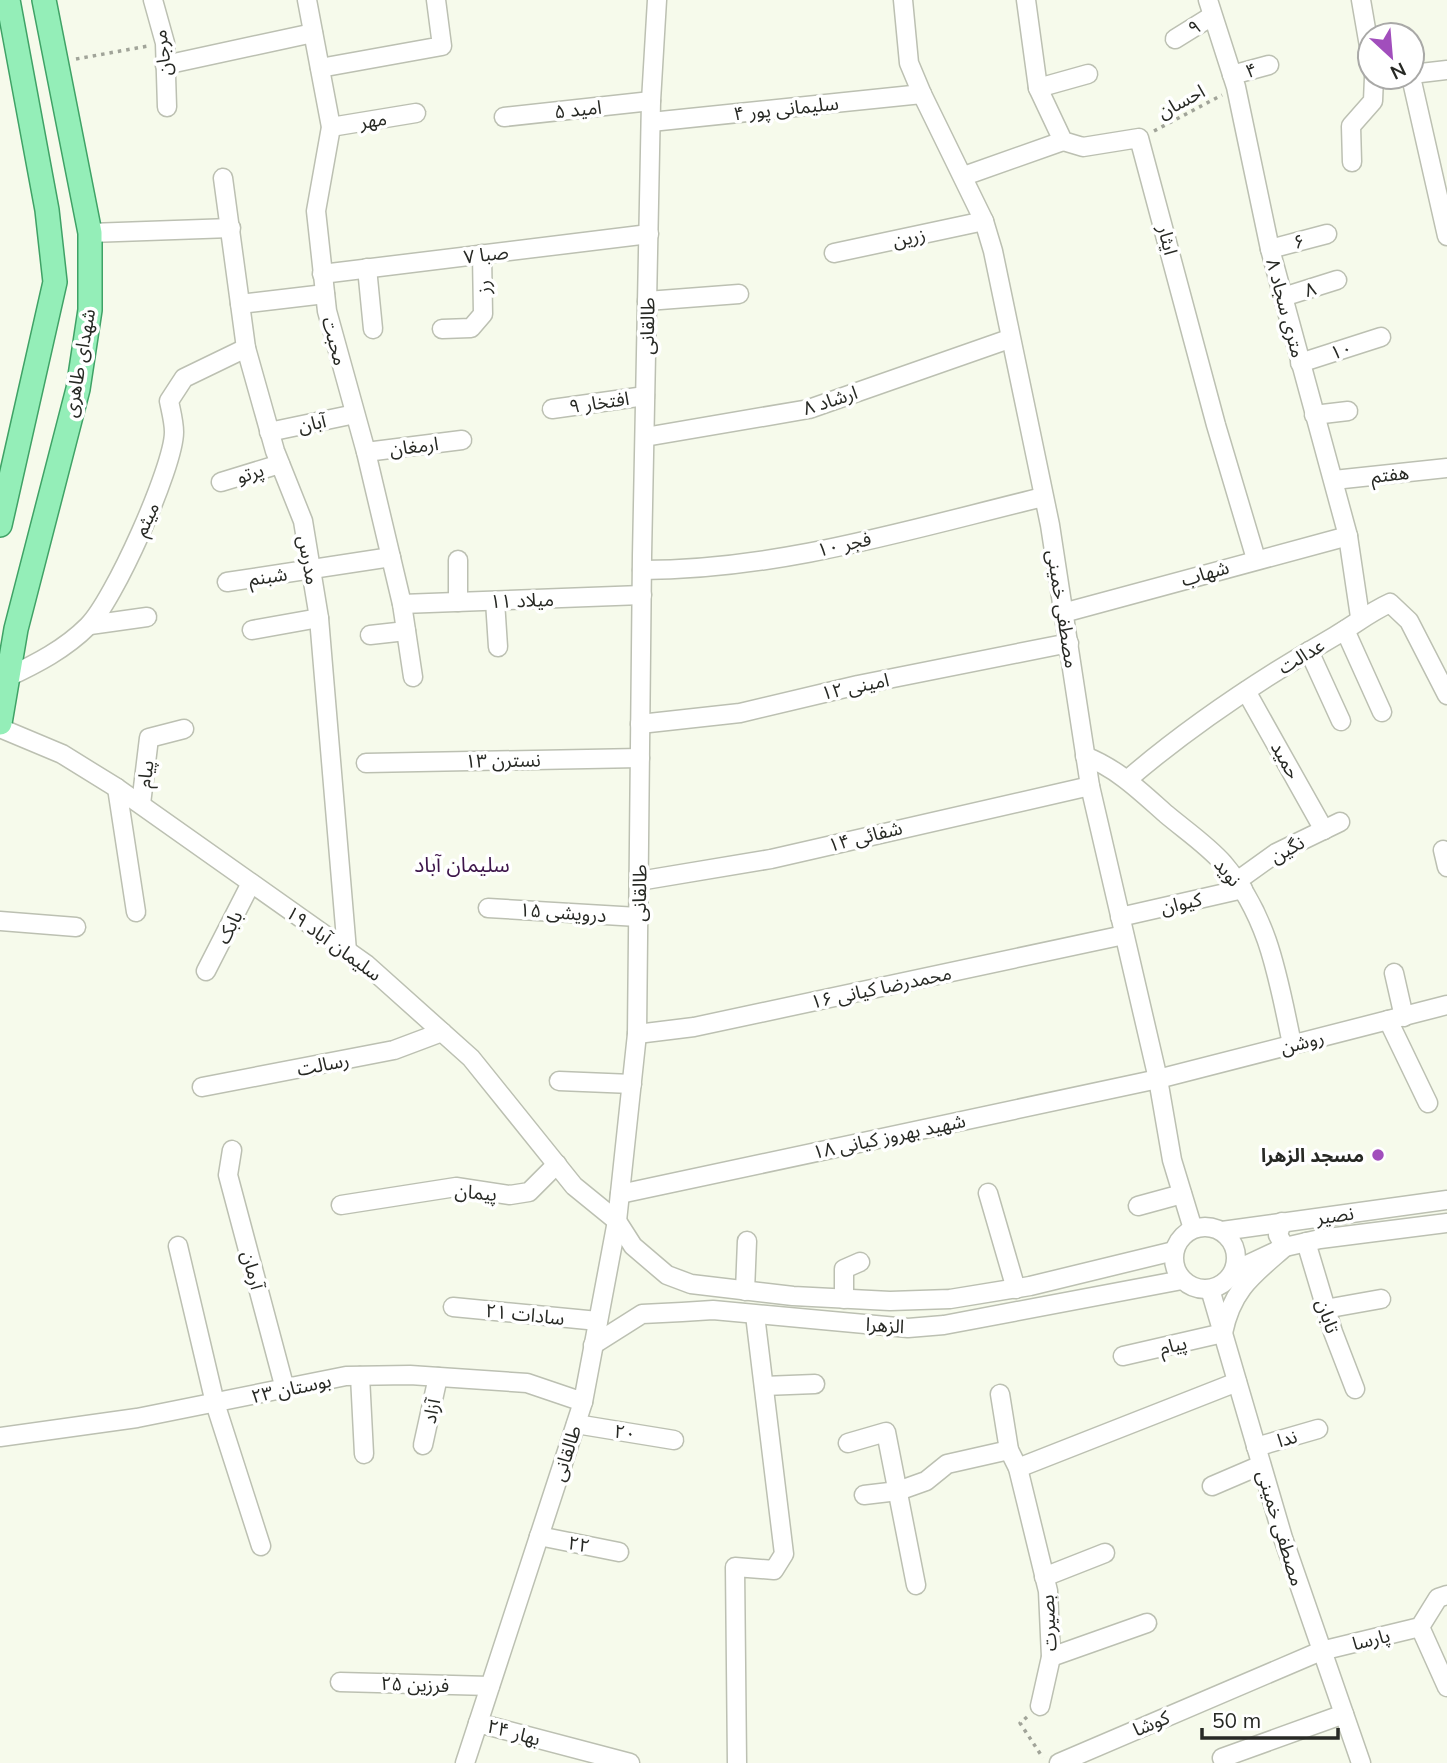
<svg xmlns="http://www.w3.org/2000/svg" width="1447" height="1763" font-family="Mulish,'Noto Sans Arabic',sans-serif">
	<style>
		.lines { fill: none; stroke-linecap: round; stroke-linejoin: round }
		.minor-casing { stroke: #bcc0b2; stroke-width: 21 }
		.major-casing { stroke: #3fa266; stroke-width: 26 }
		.path { stroke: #a1a499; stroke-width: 3.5; stroke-dasharray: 3.5 5; stroke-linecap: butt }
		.minor { stroke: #fff; stroke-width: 18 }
		.major { stroke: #94eeb8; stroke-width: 23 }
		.poi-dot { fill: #a14ebc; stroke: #fff; stroke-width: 2.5 }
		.labels { text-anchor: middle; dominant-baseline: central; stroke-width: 7; stroke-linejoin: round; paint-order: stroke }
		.street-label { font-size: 19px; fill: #272924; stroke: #fff }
		.poi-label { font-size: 19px; font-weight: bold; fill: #272924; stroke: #fff; text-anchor: end }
		.neighbourhood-label { font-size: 21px; fill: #3d154a; stroke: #fff }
	</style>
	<rect width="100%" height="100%" fill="#f6faeb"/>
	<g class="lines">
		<g class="minor-casing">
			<g id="minor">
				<path d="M153 0 165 43 167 107"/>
				<path d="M307 0 331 127 316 211 327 311 366 452 402 604 413 677"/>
				<path d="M903 0 909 63 922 94 984 221 993 251 1050 525 1090 786 1158 1079 1172 1160 1193 1229"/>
				<path d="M1026 0 1038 88 1063 141 1083 147 1139 138 1216 425 1256 559"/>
				<path d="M1208 0 1236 87 1270 249 1348 536 1360 617"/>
				<path d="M1361 0 1370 52"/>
				<path d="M1175 39 1212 16"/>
				<path d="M165 65 313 33"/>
				<path d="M320 68 442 46 436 0"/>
				<path d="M1412 74 1447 70"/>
				<path d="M1232 75 1269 65"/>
				<path d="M1411 77 1447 236"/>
				<path d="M1038 88 1088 74"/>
				<path d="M504 117 651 101"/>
				<path d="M651 122 922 94"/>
				<path d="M331 127 416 113"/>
				<path d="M1352 162 1351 126 1373 101 1374 77"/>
				<path d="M964 176 1063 141"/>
				<path d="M223 178 246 348 275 451 303 521 319 618 347 951"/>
				<path d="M90 233 231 228"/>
				<path d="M1270 249 1327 234"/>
				<path d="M834 253 984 221"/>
				<path d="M367 268 373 329"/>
				<path d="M322 274 649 234"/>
				<path d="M1283 297 1337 280"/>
				<path d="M647 301 739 294"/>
				<path d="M240 304 325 294"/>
				<path d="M442 329 471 328 483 314 482 254"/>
				<path d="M1300 363 1381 337"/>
				<path d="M552 409 645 396"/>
				<path d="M1314 415 1348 411"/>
				<path d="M269 432 355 414"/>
				<path d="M645 437 809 409 1009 339"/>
				<path d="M366 452 462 440"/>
				<path d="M1334 480 1447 468"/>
				<path d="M221 482 280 464"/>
				<path d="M458 560V602"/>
				<path d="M642 570C779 570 911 529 1043 497"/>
				<path d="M227 582 391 557"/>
				<path d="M495 601 498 647"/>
				<path d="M402 604 642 595"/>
				<path d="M1063 613 1348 536"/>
				<path d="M90 625 147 617"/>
				<path d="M252 630 319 618"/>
				<path d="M1345 630 1382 712"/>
				<path d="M370 635 406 631"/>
				<path d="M1309 651 1341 721"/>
				<path d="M8 677C36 664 65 649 88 626 113 602 174 467 174 432 174 422 171 411 169 401L184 378 246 348"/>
				<path d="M1246 691 1324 830"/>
				<path d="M640 724 740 713 858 685 1069 643"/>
				<path d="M0 728 62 754 117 788 366 964 471 1058 574 1186 617 1221 633 1246 667 1275 691 1284 793 1296 890 1301 950 1299 1030 1286 1174 1251"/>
				<path d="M1085 756C1118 769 1140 791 1166 814 1185 830 1207 845 1223 863 1269 916 1278 978 1292 1044"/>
				<path d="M366 763 640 758"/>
				<path d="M1127 780C1191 725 1262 678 1335 636 1354 625 1370 612 1390 603L1409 621 1447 695"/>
				<path d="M117 788 136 912"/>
				<path d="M141 804 149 738 184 729"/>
				<path d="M1443 850 1447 867"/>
				<path d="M639 881 771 859 1090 786"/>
				<path d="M1237 881 1276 853 1340 822"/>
				<path d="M488 908 638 917"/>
				<path d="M1120 917 1243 889"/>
				<path d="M0 921 76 927"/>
				<path d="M206 971 251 883"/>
				<path d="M1394 973 1404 1017"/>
				<path d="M1388 1020 1428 1103"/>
				<path d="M637 1034 694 1027 1124 935"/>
				<path d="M559 1081 632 1084"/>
				<path d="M202 1087 394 1050 442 1032"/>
				<path d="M232 1150 228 1175 285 1389"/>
				<path d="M988 1193 1016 1289"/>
				<path d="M620 1194 1158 1079 1447 1005"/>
				<path d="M341 1205 456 1187 510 1195 529 1192 557 1164"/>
				<path d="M1138 1206 1182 1194"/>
				<circle cx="1205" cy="1258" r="31"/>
				<path d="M1222 1231 1447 1200"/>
				<path d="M1306 1242 1333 1332 1355 1389"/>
				<path d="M178 1246 215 1403 261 1546"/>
				<path d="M1234 1271 1285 1247 1320 1239 1447 1223"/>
				<path d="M1210 1289 1283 1538 1361 1763"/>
				<path d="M745 1291 747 1241"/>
				<path d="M844 1299V1269L860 1262"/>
				<path d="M453 1307 598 1321"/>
				<path d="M1325 1309 1381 1299"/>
				<path d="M593 1345 642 1314 682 1312 713 1310 908 1328 944 1325 1182 1280"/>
				<path d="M1123 1356 1223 1333C1232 1289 1253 1275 1285 1247L1278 1235 1282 1222"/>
				<path d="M360 1376 364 1454"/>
				<path d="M764 1386 815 1384"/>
				<path d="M1000 1394 1009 1450 1018 1468 1048 1591 1051 1657 1040 1706"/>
				<path d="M576 1424 674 1440"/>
				<path d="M0 1437 137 1418 346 1376 410 1375 527 1383 583 1402"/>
				<path d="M848 1443 886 1432 916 1585"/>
				<path d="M423 1445 438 1377"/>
				<path d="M1256 1447 1318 1429"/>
				<path d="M1018 1468 1237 1382"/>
				<path d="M1212 1486 1261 1465"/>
				<path d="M864 1495 898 1491 926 1481 947 1464 1009 1450"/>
				<path d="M539 1536 619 1552"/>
				<path d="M1044 1577 1105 1553"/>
				<path d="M1420 1627 1447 1687"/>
				<path d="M1051 1657 1147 1623"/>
				<path d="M340 1682 490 1686"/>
				<path d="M478 1723 630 1763"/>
				<path d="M1222 1758 1344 1714"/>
				<path d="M465 1763 583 1402 617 1221 637 1034 642 556 651 101 657 0"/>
				<path d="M737 1763 735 1567 774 1570 784 1554 755 1315"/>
				<path d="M1059 1763 1321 1651 1420 1627 1438 1598 1447 1595"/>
			</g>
		</g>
		<g class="major-casing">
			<g id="major">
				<path d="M0 525 55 282 47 210 8 0"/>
				<path d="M0 723 16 629 78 389 90 310V233L44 0"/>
			</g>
		</g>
		<g class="path">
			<path d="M76 59 148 46"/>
			<path d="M1154 131 1222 95"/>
			<path d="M1027 1717 1020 1723 1043 1758"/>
		</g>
		<use href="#minor" class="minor"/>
		<use href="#major" class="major"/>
	</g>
	<circle class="poi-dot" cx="1378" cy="1155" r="7"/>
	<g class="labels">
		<g class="street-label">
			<text transform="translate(1194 27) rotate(-31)">۹</text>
			<text transform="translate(162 53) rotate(-97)">مرجان</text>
			<text transform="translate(1251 70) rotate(-16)">۴</text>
			<text transform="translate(1181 101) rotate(-28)">احسان</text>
			<text transform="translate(786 108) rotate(-6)">سلیمانی پور ۴</text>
			<text transform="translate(578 109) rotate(-6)">امید ۵</text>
			<text transform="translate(373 120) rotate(-9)">مهر</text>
			<text transform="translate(909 237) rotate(-12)">زرین</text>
			<text transform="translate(1168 240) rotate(76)">ایثار</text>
			<text transform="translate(1299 241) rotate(-15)">۶</text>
			<text transform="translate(486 254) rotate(-7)">صبا ۷</text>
			<text transform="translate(483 287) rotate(-92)">رز</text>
			<text transform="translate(1310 289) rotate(-18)">۸</text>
			<text transform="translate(1286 308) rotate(75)">۸ متری سجاد</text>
			<text transform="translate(647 326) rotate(-89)">طالقانی</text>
			<text transform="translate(335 341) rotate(75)">محبت</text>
			<text transform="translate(1341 350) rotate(-18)">۱۰</text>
			<text transform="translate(79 363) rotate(-80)">شهدای طاهری</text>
			<text transform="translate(830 400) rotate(-18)">ارشاد ۸</text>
			<text transform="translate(599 402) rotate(-8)">افتخار ۹</text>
			<text transform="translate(312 423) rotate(-12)">آبان</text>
			<text transform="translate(414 446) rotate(-7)">ارمغان</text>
			<text transform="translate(250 473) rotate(-17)">پرتو</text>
			<text transform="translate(1390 474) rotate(-6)">هفتم</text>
			<text transform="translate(146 519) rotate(-65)">میثم</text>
			<text transform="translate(844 544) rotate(-13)">فجر ۱۰</text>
			<text transform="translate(309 560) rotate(80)">مدرس</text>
			<text transform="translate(1205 573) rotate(-16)">شهاب</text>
			<text transform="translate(268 576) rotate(-8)">شبنم</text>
			<text transform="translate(522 600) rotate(-2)">میلاد ۱۱</text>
			<text transform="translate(1063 609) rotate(81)">مصطفی خمینی</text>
			<text transform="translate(1301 656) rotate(-31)">عدالت</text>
			<text transform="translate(855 686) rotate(-12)">امینی ۱۲</text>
			<text transform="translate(503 760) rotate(-1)">نسترن ۱۳</text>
			<text transform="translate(1286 760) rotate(61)">حمید</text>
			<text transform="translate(145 774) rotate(-83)">پیام</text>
			<text transform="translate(865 836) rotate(-14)">شفائی ۱۴</text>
			<text transform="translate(1287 849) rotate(-29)">نگین</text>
			<text transform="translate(1228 872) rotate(50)">نوید</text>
			<text transform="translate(639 893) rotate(-89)">طالقانی</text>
			<text transform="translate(1181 903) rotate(-13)">کیوان</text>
			<text transform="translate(563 912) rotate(4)">درویشی ۱۵</text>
			<text transform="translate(229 927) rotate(-63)">بابک</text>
			<text transform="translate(334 943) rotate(36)">سلیمان آباد ۱۹</text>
			<text transform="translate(881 987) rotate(-12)">محمدرضا کیانی ۱۶</text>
			<text transform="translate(1302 1042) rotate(-15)">روشن</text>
			<text transform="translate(323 1064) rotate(-11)">رسالت</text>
			<text transform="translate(889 1136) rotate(-12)">شهید بهروز کیانی ۱۸</text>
			<text transform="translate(476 1192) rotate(5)">پیمان</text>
			<text transform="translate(1335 1215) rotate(-8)">نصیر</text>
			<text transform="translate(253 1270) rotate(75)">آرمان</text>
			<text transform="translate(525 1314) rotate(6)">سادات ۲۱</text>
			<text transform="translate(1328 1316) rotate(71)">تابان</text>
			<text transform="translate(885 1325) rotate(4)">الزهرا</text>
			<text transform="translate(1173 1345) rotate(-13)">پیام</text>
			<text transform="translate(291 1388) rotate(-12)">بوستان ۲۳</text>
			<text transform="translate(431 1411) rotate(-78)">آزاد</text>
			<text transform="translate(625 1432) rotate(9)">۲۰</text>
			<text transform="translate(1287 1438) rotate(-16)">ندا</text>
			<text transform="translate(566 1453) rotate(-72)">طالقانی</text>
			<text transform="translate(1281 1528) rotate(73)">مصطفی خمینی</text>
			<text transform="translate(579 1544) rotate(11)">۲۲</text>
			<text transform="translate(1048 1623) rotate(-93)">بصیرت</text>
			<text transform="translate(1371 1639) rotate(-14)">پارسا</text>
			<text transform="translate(415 1684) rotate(2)">فرزین ۲۵</text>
			<text transform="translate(1151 1723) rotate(-23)">کوشا</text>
			<text transform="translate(514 1732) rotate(15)">بهار ۲۴</text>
		</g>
		<g class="poi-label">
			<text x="1364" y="1155">مسجد الزهرا</text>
		</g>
		<g class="neighbourhood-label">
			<text x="462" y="864">سلیمان آباد</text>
		</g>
	</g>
	<g transform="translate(1391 56) rotate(154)"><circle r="33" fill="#ffffff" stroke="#a9a9a7" stroke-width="2"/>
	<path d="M0-5L12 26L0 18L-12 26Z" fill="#a14ebc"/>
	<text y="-10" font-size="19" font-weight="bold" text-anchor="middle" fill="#272924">N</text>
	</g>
	<path d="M1202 1728v10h136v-10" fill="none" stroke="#272924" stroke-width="3.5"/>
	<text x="1212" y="1728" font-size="21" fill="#272924" stroke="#ffffff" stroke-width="5" paint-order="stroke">50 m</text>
</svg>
